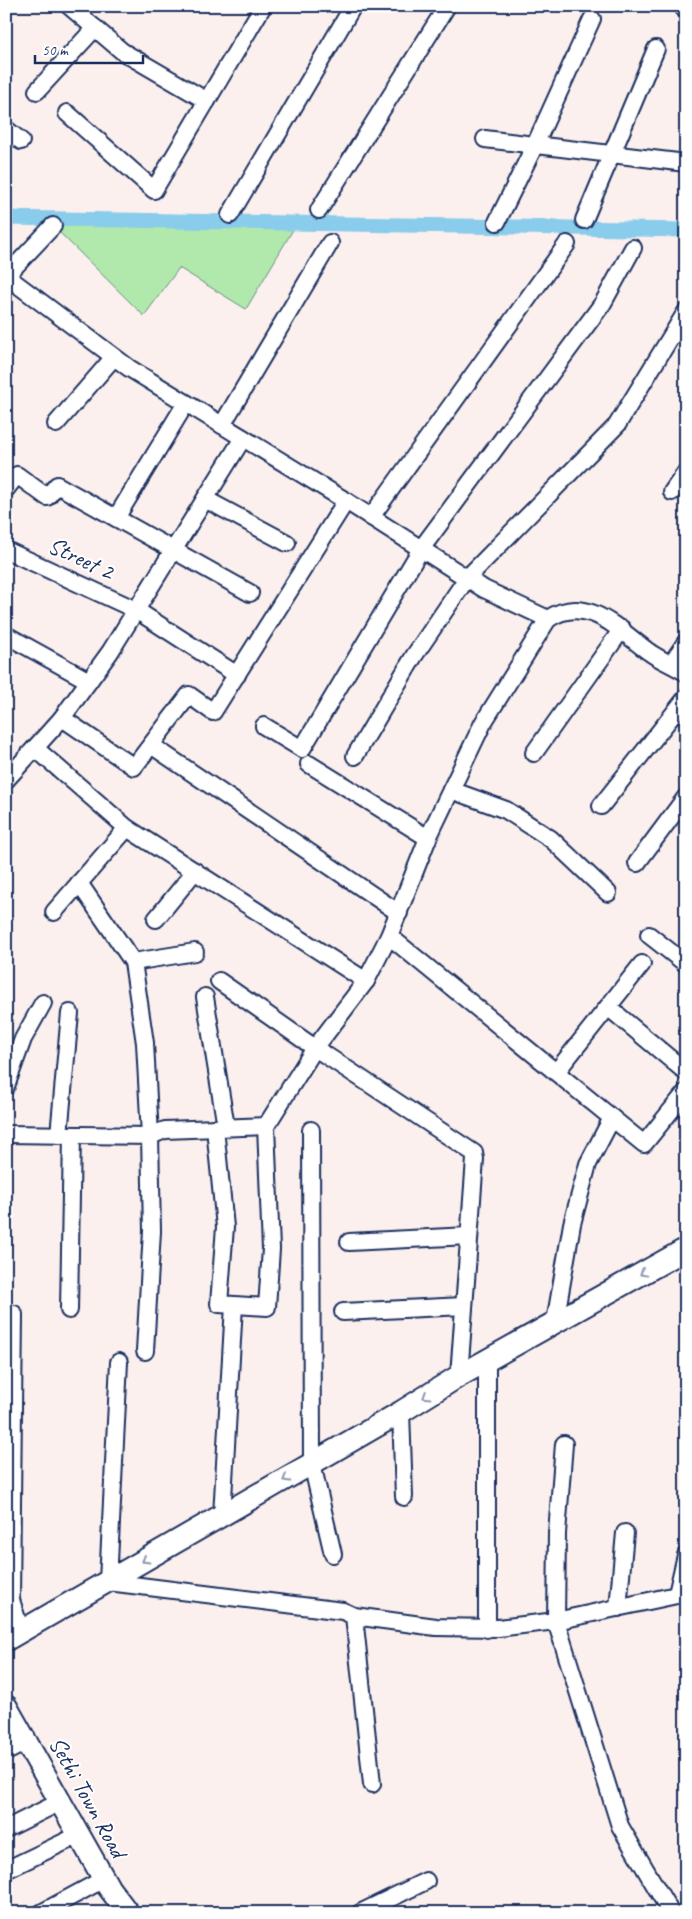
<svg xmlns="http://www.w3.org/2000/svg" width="692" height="1919" font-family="Caveat,sans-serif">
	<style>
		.green { fill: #b1e8ab; stroke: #668c84 }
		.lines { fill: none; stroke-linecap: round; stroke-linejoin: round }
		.canal { stroke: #8acceb; stroke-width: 15 }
		.minor-casing { stroke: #1b2f5e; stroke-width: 20 }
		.tertiary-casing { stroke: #1b2f5e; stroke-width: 25 }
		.minor { stroke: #fff; stroke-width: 16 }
		.tertiary { stroke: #fff; stroke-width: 21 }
		.oneway { stroke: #8d97ae }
		.labels { text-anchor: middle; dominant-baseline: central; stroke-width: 4; stroke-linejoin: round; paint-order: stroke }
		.street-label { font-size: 24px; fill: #1b2f5e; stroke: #fff }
	</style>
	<rect width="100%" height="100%" fill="#fbf0ed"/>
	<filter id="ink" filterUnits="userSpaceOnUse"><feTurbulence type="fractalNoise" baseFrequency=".02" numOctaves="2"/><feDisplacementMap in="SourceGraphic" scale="10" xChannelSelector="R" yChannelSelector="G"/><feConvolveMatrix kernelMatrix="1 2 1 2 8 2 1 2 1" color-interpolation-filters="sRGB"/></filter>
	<g filter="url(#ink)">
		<path class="green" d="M46 219 297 223 246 309 179 268 144 316Z"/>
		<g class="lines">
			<path class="canal" d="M6 218 686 230"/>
			<g class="minor-casing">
				<g id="minor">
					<path d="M69 6 123 52 207 101"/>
					<path d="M684 9H686"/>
					<path d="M37 91 95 28"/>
					<path d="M67 113 154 190 263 6"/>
					<path d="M6 129 21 141"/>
					<path d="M485 139 686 163"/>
					<path d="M319 210 447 6"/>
					<path d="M230 215 353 6"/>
					<path d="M584 220 656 49"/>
					<path d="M497 222 535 145 592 19"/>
					<path d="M6 276 129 368 346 501 484 589 548 619C588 592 621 633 652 654 663 661 675 666 686 673"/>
					<path d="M6 276 53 226"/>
					<path d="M56 424 114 357"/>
					<path d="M222 425 330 243"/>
					<path d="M6 489 17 475 47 497 57 485 250 593"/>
					<path d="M672 492 686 472"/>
					<path d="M205 499 287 543"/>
					<path d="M371 517 567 244"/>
					<path d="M116 518 186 403"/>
					<path d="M6 550 136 610 237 675"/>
					<path d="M6 635 89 681"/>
					<path d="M671 664 686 642"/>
					<path d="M62 718 134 767 189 695 213 712 346 501"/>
					<path d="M264 726 302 749 421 549 603 303 633 248"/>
					<path d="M151 745 399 913"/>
					<path d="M35 748 127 828 366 981"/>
					<path d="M534 753 622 629"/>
					<path d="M355 756 414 656 467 578 617 425 686 312"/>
					<path d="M309 764 428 838"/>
					<path d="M6 780 62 718 110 652 243 438"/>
					<path d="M451 790 506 810 551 839 608 893"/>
					<path d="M601 806 686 698"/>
					<path d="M637 863 686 797"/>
					<path d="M79 883 133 962 145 1043 150 1136 152 1231 145 1351"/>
					<path d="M54 912 127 828"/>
					<path d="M156 919 195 871"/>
					<path d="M649 935 686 964"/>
					<path d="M389 936 612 1118 588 1164 572 1224 555 1322"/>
					<path d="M133 962 195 952"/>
					<path d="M219 981 315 1048 474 1153 475 1159 459 1376"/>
					<path d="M205 997 226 1127"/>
					<path d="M608 1007 686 1072"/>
					<path d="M557 1071 642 964"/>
					<path d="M6 1086 23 1039 43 1003"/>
					<path d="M612 1118 644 1144 686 1092"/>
					<path d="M215 1128 225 1227 219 1304 267 1307 271 1249 266 1126 315 1048 366 981 389 936 428 838 483 723 548 619"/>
					<path d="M311 1130 312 1464 333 1554"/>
					<path d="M6 1134 150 1136 165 1130 266 1126"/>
					<path d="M59 1135 70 1013"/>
					<path d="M349 1242 469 1236"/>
					<path d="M69 1310 72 1135"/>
					<path d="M343 1312 464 1306"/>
					<path d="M14 1314 11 1600 21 1632"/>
					<path d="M119 1362 108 1582 343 1611 354 1616 372 1784"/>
					<path d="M401 1412 404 1497"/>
					<path d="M564 1444 557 1533 556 1621 620 1826 671 1913"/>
					<path d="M222 1516 234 1305"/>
					<path d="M677 1594 686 1555"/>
					<path d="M618 1608 625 1533"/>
					<path d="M354 1616 436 1627 498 1628 556 1621 686 1593"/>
					<path d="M487 1629V1361"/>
					<path d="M6 1752 26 1742"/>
					<path d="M6 1829 60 1802"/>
					<path d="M6 1870 79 1835"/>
					<path d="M41 1913 104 1879"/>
					<path d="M360 1913 426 1881"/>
				</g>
			</g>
			<g class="tertiary-casing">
				<g id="tertiary">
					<path d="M6 1640 401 1412 459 1376 686 1249"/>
					<path d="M6 1706 109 1888 128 1913"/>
				</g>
			</g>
			<use href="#minor" class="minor"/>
			<use href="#tertiary" class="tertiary"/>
		</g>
		<defs><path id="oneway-chevron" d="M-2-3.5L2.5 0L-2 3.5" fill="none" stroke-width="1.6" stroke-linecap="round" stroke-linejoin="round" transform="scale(1.25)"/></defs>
		<g class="oneway">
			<use href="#oneway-chevron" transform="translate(643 1273) rotate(151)"/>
			<use href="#oneway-chevron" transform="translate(426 1396) rotate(148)"/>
			<use href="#oneway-chevron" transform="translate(286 1479) rotate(150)"/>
			<use href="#oneway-chevron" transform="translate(145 1560) rotate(150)"/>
		</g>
	</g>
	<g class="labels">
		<g class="street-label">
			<text transform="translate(81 558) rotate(25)">Street 2</text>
			<text transform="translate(88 1797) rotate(61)">Sethi Town Road</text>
		</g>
	</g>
	<rect width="692" height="1919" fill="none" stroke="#fff" stroke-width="25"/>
	<rect x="12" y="12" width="667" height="1894" fill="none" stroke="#1b2f5e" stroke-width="2" filter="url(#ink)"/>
	<path d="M35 55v8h108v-8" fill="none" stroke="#1b2f5e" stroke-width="2.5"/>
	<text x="42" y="55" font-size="15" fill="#1b2f5e" stroke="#ffffff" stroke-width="4" paint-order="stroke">50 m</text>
</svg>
